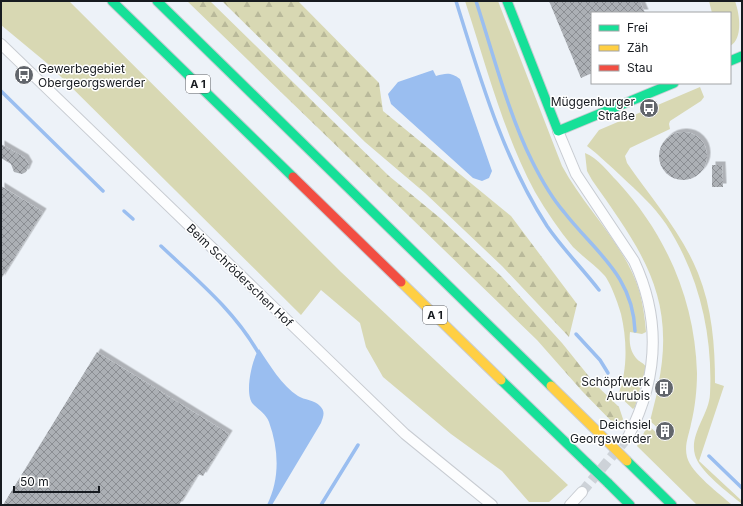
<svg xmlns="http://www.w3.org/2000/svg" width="743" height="506" font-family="Inter,sans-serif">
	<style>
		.grass { fill: #d8d8b3 }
		.forest { fill: url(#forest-firs) }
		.water { fill: #9abef0 }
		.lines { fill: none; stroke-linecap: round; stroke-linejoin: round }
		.stream { stroke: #9abef0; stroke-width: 3.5 }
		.building { fill: url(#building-cross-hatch); filter: url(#shadow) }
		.street-tunnel { stroke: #cdd2d8; stroke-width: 10; stroke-dasharray: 10 5; stroke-linecap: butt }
		.street-casing { stroke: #c8ccd2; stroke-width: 12 }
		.fast-casing { stroke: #c8ccd2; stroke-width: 11 }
		.slow-casing { stroke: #c8ccd2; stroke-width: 11 }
		.jam-casing { stroke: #c8ccd2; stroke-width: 11 }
		.street { stroke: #fcfdfe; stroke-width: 10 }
		.fast { stroke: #16e098; stroke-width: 9 }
		.slow { stroke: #ffcf43; stroke-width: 9 }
		.jam { stroke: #f24e42; stroke-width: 9 }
		.fast-bridge-casing { stroke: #c8ccd2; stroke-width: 11; stroke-linecap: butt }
		.slow-bridge-casing { stroke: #c8ccd2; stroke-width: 11; stroke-linecap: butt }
		.fast-bridge { stroke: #16e098; stroke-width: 9 }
		.slow-bridge { stroke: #ffcf43; stroke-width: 9 }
		.labels { text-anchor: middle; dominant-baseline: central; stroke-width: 3; stroke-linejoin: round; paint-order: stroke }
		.shield { fill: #fff; stroke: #5d5f63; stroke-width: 1 }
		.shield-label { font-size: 11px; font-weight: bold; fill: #171b20 }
		.poi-label { font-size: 12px; fill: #171b20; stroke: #fff; text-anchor: end }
		.street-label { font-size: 12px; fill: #171b20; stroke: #fff }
	</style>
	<defs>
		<pattern id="forest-firs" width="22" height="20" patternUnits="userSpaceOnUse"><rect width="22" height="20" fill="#d8d8b3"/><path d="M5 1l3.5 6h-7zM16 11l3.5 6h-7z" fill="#b9b99a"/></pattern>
		<pattern id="building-cross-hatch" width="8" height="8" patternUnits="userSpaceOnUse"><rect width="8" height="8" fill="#acb0b5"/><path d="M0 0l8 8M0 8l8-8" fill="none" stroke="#8b8e93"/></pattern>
		<filter id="shadow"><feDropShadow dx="3.5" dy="-3.5" stdDeviation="0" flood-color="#0004"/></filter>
	</defs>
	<rect width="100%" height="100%" fill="#edf2f8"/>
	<g class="grass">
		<path d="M1 1H69L341 272 568 485 549 502H529L502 471 451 434 383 377 366 347 360 323 321 290 301 315 48 64 1 25Z"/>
		<path d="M465 1H498L562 166C585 209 626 245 640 293 643 306 645 319 646 332L642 334 630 332C629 342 630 351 636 358 639 362 643 362 646 367L635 407 633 409 618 395C628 370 627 340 621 314 619 306 610 281 604 275 595 265 583 257 573 247 559 230 546 211 535 192 503 132 486 65 465 1Z"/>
		<path d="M709 1H735C740 15 743 39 730 46V13H712Z"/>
		<path d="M700 87 704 97 701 101 670 121 669 124 670 129 630 148 625 156 627 163C651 198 682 233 698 273 712 308 715 345 715 383L724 386 699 461 742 501V504C729 493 699 471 695 455 689 434 709 415 710 394 713 335 699 274 666 224 654 206 637 191 621 176 610 166 599 155 587 146L599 130Z"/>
		<path d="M585 153C598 158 608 172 617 181 666 234 695 300 697 373 697 389 695 408 691 424 689 435 684 445 687 457 691 473 720 494 732 505H697L637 446 648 425 663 439 668 437 671 431 664 425 660 430 650 421 658 389 662 396 671 388 666 380 658 386C677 296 641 250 592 180L587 171Z"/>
	</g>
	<g class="forest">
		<path d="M187 1H210L389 176 440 218 502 277 562 343 595 384 619 407 623 419 619 429 582 391 537 340Z"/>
		<path d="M222 1H298L379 83 383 111 511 216 577 304 569 337 502 266 425 193 365 142Z"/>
	</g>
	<g class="water">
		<path d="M433 70 436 76C446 73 451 72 460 79L492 171 489 178 482 181 473 178 391 104 388 94 398 82Z"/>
		<path d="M259 349C269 364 282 386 298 396 304 400 315 400 320 406 326 412 323 417 321 423L272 505H267C280 479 279 450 269 422 266 414 259 410 253 404 244 394 252 359 259 349Z"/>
	</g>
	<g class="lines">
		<g class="stream">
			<path d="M456 1C480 78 503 158 547 226 562 248 582 268 599 290"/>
			<path d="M476 1C493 53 508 113 532 161 541 179 551 197 564 212 595 252 633 275 635 331"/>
			<path d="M1 91 103 191"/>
			<path d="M124 211 133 219"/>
			<path d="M161 246C197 280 235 311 259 354"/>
			<path d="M576 334 600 360 608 373"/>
			<path d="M709 456 742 488"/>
			<path d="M321 505 358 445"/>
		</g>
	</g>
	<g class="building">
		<path d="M549 1H640L645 13H592V73L581 78Z"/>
		<circle cx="683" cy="156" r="24"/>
		<path d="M1 144 25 158 29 165 26 172 22 174 14 172 11 164 1 158Z"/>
		<path d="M712 165H722L723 187H712Z"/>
		<path d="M1 186 43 212 1 279Z"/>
		<path d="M97 352 229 434 206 471 203 476 198 474 179 505H3Z"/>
	</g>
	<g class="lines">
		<path class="street-tunnel" d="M582 492 628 437"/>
		<g class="street-casing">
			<g id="street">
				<path d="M1 44 405 434 492 505"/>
				<path d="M558 131 576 174 634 261C662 321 658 379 628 437"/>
				<path d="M570 505 582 492"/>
			</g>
		</g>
		<g class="fast-casing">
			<g id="fast">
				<path d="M112 1 293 177"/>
				<path d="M157 1 551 386"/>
				<path d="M507 1 558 131 674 83"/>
				<path d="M730 61 742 56"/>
				<path d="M501 380 587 463"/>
				<path d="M627 461 672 505"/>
				<path d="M608 483 630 505"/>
			</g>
		</g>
		<g class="slow-casing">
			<g id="slow">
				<path d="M401 282 501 380"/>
				<path d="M551 386 607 441"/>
			</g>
		</g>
		<g class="jam-casing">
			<path id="jam" d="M293 177 401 282"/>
		</g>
		<use href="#street" class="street"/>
		<use href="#fast" class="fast"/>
		<use href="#slow" class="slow"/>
		<use href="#jam" class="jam"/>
		<g class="fast-bridge-casing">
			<path id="fast-bridge" d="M587 463 608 483"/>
		</g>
		<g class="slow-bridge-casing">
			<path id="slow-bridge" d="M607 441 627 461"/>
		</g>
		<use href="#fast-bridge" class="fast-bridge"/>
		<use href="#slow-bridge" class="slow-bridge"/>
	</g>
	<defs>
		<g id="bus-disc" transform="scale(1)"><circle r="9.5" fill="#62666c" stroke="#fff"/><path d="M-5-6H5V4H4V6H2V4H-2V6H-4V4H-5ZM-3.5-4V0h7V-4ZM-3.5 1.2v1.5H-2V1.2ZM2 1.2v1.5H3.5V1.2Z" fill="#fff"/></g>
		<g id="building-disc" transform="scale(1)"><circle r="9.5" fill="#62666c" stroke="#fff"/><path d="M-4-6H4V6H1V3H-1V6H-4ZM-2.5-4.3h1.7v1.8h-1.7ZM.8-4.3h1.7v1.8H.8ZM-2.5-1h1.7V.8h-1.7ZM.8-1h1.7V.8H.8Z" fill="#fff"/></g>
	</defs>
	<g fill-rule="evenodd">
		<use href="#bus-disc" x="24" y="75"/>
		<use href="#bus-disc" x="649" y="108"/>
		<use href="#building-disc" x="664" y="388"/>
		<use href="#building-disc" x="665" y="431"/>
	</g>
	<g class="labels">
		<g class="shield">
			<rect x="186" y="75" width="24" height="18" rx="3"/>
			<rect x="423" y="306" width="24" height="18" rx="3"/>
		</g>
		<g class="shield-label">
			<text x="198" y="84">A 1</text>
			<text x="435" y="315">A 1</text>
		</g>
		<g class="poi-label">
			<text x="38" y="68" text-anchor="start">Gewerbegebiet<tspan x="38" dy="14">Obergeorgswerder</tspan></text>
			<text x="635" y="101">Müggenburger<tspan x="635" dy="14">Straße</tspan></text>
			<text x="650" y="381">Schöpfwerk<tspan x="650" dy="14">Aurubis</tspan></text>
			<text x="651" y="424">Deichsiel<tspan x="651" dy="14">Georgswerder</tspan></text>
		</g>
		<g class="street-label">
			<text transform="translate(240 275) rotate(44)">Beim Schröderschen Hof</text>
		</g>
	</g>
	<rect width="743" height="506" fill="none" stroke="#171b20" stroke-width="4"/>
	<rect x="591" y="12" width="140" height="72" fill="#ffffff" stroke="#a2a4a6"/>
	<rect x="599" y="25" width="20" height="6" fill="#16e098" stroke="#a2a4a6"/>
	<text x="627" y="32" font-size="12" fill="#171b20">Frei</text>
	<rect x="599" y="45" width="20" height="6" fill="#ffcf43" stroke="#a2a4a6"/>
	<text x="627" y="52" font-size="12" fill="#171b20">Zäh</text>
	<rect x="599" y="65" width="20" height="6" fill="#f24e42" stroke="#a2a4a6"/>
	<text x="627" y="72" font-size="12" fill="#171b20">Stau</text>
	<path d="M14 486v6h85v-6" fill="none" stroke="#171b20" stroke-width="2"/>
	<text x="20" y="486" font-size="12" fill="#171b20" stroke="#ffffff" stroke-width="3" paint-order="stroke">50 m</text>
</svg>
